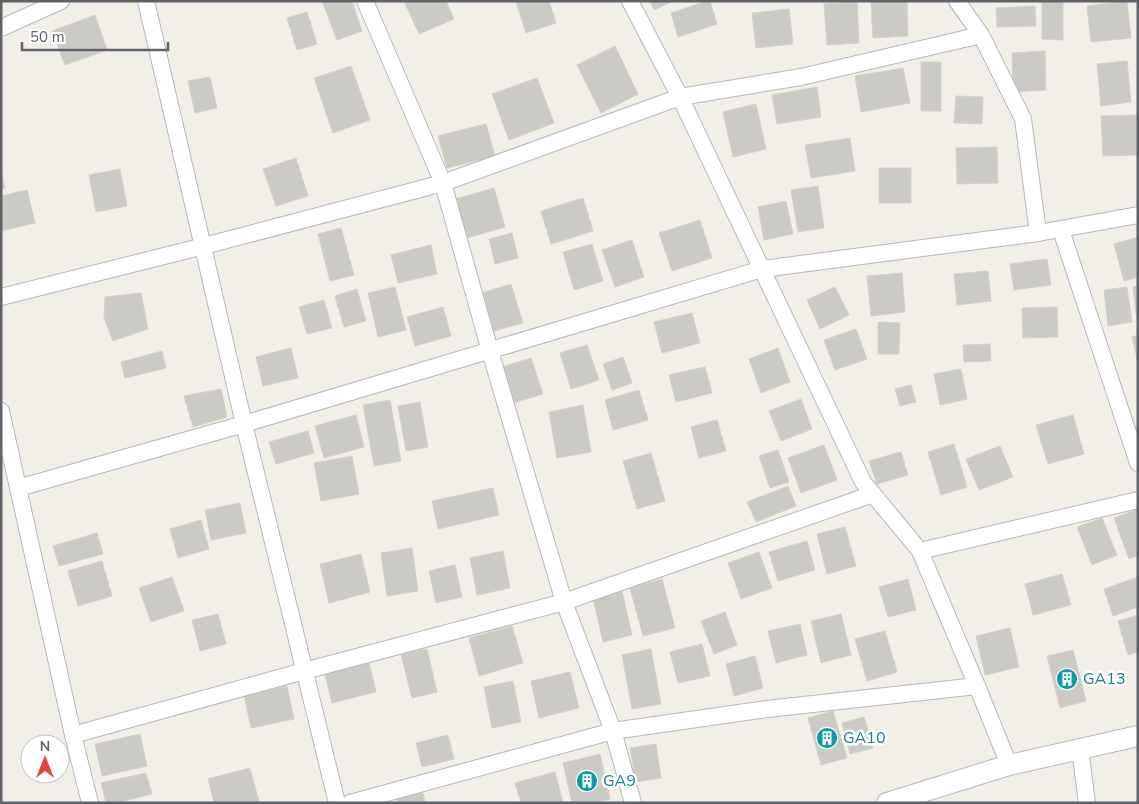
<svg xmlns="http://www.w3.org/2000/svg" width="1139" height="804" font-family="'Nunito Sans',sans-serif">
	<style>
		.building { fill: #cccac5; stroke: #d6d1c6 }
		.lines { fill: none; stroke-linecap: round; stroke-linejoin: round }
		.minor-casing { stroke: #b5b8bc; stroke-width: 18 }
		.tertiary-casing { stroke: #b5b8bc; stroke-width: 22 }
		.minor { stroke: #fff; stroke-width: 16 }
		.tertiary { stroke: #fff; stroke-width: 20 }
		.labels { text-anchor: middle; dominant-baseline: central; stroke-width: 5; stroke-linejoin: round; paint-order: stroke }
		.culture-label { font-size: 16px; fill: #0d838f; stroke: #fff; text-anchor: start }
	</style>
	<rect width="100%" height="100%" fill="#f1efe8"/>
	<g class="building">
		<path d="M322 1H352L362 31 337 40Z"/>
		<path d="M404 1H446L454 19 419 34Z"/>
		<path d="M516 1H549L556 23 526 33Z"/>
		<path d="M650 1H673L654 10Z"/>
		<path d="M707 1H710L717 24 678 37 671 13Z"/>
		<path d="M871 1H907L908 36 873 38Z"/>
		<path d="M1042 1H1063V40L1042 39Z"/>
		<path d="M1127 1 1131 38 1091 42 1087 6Z"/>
		<path d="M857 2 859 43 827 45 824 4Z"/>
		<path d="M1035 6 1036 26 997 27 996 8Z"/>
		<path d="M789 9 793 44 756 48 752 13Z"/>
		<path d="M307 12 317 44 297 50 287 18Z"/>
		<path d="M95 15 107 50 65 65 52 31Z"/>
		<path d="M615 46 638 94 601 113 577 65Z"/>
		<path d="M1045 51 1046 90 1013 92 1012 53Z"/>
		<path d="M1127 61 1131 102 1101 106 1097 64Z"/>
		<rect x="921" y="62" width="20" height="49"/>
		<path d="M351 66 370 120 333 133 314 78Z"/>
		<path d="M903 68 910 103 861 112 855 76Z"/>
		<path d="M210 77 217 108 195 113 188 81Z"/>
		<path d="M537 78 554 123 509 140 492 94Z"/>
		<path d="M817 87 821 117 777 124 772 95Z"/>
		<path d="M956 96 983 97 982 124 954 123Z"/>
		<path d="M756 104 766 149 733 157 723 112Z"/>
		<path d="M1137 115 1138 155 1103 156 1101 116Z"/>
		<path d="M486 124 495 156 447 168 438 136Z"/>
		<path d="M850 138 855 171 811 178 805 145Z"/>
		<path d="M997 147 998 183 957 184 956 148Z"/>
		<path d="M296 158 308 196 276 206 263 169Z"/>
		<rect x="879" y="168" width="32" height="35"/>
		<path d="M120 169 127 206 96 212 89 175Z"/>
		<path d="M1 172 5 188 1 189Z"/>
		<path d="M818 186 824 228 798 232 791 190Z"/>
		<path d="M494 188 505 227 467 238 456 199Z"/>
		<path d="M27 190 35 223 1 231V196Z"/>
		<path d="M583 198 593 231 551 244 541 211Z"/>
		<path d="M786 201 793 234 764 240 758 207Z"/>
		<path d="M700 220 712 258 672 271 659 233Z"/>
		<path d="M341 228 354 275 330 281 318 234Z"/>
		<path d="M512 233 518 258 495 264 489 239Z"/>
		<path d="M1138 237V277L1124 281 1114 244Z"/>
		<path d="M632 240 644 277 615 287 602 250Z"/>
		<path d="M592 244 603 281 574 290 563 252Z"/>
		<path d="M431 245 437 274 398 283 391 255Z"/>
		<path d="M1047 259 1051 285 1014 290 1010 264Z"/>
		<path d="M988 271 991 301 957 305 954 274Z"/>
		<path d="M902 273 905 312 871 316 867 276Z"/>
		<path d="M511 284 523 323 494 331 482 293Z"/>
		<path d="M1138 286V313L1136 314 1133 287Z"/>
		<path d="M395 287 406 330 378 337 368 293Z"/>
		<path d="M835 287 849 315 820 329 807 300Z"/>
		<path d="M1127 287 1132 322 1108 326 1104 290Z"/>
		<path d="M357 289 366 321 344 327 335 296Z"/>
		<path d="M141 293 148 329 113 341 104 318 105 297Z"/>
		<path d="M324 300 332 328 307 334 299 307Z"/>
		<path d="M443 307 451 336 415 346 407 317Z"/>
		<path d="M1057 307 1058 337 1023 338 1022 308Z"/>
		<path d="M692 313 700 343 662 353 654 322Z"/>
		<path d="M878 322 900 323 899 354H878Z"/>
		<path d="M856 329 867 359 835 370 824 340Z"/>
		<path d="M1138 335V362L1132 337Z"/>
		<path d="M990 344 991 361 964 362 963 345Z"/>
		<path d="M587 345 599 380 571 389 560 353Z"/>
		<path d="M291 348 298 378 263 386 256 357Z"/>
		<path d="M778 348 790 382 761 393 749 359Z"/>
		<path d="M162 351 166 368 125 378 121 362Z"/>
		<path d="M623 357 632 383 612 390 603 364Z"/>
		<path d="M531 358 543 394 513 403 502 367Z"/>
		<path d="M705 367 712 393 676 402 669 375Z"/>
		<path d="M961 369 967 399 940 405 934 374Z"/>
		<path d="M911 385 916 402 900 406 895 389Z"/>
		<path d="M221 389 227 417 193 427 184 396Z"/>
		<path d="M639 390 648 420 613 430 605 400Z"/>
		<path d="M801 399 812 429 781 441 769 411Z"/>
		<path d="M390 400 401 461 374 466 363 405Z"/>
		<path d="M420 402 428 447 406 451 398 406Z"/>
		<path d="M583 405 591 452 557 458 549 412Z"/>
		<path d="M356 415 364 447 324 458 315 426Z"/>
		<path d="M1073 415 1084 454 1048 464 1036 425Z"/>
		<path d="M717 420 726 451 699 458 691 427Z"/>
		<path d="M308 431 314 453 276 464 269 442Z"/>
		<path d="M954 444 967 487 941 495 928 452Z"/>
		<path d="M824 445 837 480 801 493 788 458Z"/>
		<path d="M1000 446 1013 477 979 490 966 459Z"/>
		<path d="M778 450 789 482 770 488 759 456Z"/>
		<path d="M901 452 908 475 877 484 869 461Z"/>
		<path d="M651 453 665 501 637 509 623 461Z"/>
		<path d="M352 456 359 494 321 501 314 463Z"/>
		<path d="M788 486 796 506 756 522 747 502Z"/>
		<path d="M493 488 499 515 438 529 432 501Z"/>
		<path d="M240 503 246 533 211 540 205 510Z"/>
		<path d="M1138 509V556L1129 559 1114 518Z"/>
		<path d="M1102 518 1117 555 1092 565 1077 527Z"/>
		<path d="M201 520 209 549 178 558 170 529Z"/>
		<path d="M845 527 856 566 827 574 817 534Z"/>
		<path d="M97 533 103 554 59 566 53 546Z"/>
		<path d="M807 541 815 570 778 581 769 552Z"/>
		<path d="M412 548 418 591 387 596 381 553Z"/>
		<path d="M503 551 510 588 477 595 470 558Z"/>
		<path d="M759 552 772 588 741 599 728 563Z"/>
		<path d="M361 554 370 592 329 603 320 564Z"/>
		<path d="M102 561 112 596 78 606 68 571Z"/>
		<path d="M455 565 462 597 436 603 429 571Z"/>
		<path d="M1062 574 1071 605 1033 615 1025 584Z"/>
		<path d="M172 577 184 611 151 622 139 588Z"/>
		<path d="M1138 577V607L1113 616 1104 589Z"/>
		<path d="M662 579 675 628 643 636 630 588Z"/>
		<path d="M908 579 916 610 888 617 879 587Z"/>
		<path d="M622 591 632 635 603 642 593 598Z"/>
		<path d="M725 612 737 645 714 654 701 621Z"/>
		<path d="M218 614 226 644 200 651 192 620Z"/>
		<path d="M841 614 851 655 821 663 811 621Z"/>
		<path d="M1138 615V652L1128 655 1118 621Z"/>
		<path d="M800 624 807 655 776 663 768 631Z"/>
		<path d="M512 626 523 663 479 676 469 638Z"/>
		<path d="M1010 628 1019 667 985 675 976 636Z"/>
		<path d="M885 631 897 672 867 681 855 639Z"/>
		<path d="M702 644 710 676 678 683 670 652Z"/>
		<path d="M427 649 437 692 412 698 401 654Z"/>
		<path d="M651 649 661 704 632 709 622 655Z"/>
		<path d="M1073 650 1086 701 1060 708 1047 656Z"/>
		<path d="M755 656 763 688 734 696 726 664Z"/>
		<path d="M369 663 376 692 332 703 325 674Z"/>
		<path d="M570 672 579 708 539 718 531 681Z"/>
		<path d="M513 681 521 722 492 728 484 687Z"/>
		<path d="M287 686 294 719 251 728 244 695Z"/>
		<path d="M833 711 847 758 821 765 808 718Z"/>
		<path d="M864 717 873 748 850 754 842 723Z"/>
		<path d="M140 734 147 766 102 776 95 744Z"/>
		<path d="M448 735 454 759 422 767 416 743Z"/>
		<path d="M656 744 661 778 636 782 630 748Z"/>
		<path d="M600 754 610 799 596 803H572L563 763Z"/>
		<path d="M250 768 259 802 214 803 208 779Z"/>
		<path d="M555 772 563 803H521L515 783Z"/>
		<path d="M146 773 152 794 117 803H106L101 783Z"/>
		<path d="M423 793 425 803H398L397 799Z"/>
	</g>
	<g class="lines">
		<g class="minor-casing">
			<g id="minor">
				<path d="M146 1 244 424 337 803"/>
				<path d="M365 1 443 183 490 351 564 602 613 731 633 803"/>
				<path d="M630 1 680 97 863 482 920 551 977 686"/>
				<path d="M957 1 981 35 1023 119 1038 233"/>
				<path d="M1 28 61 1"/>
				<path d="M1061 230 1138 463"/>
				<path d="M1 297 204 246 443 183 680 97 801 77 981 35"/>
				<path d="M1 411 73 735 90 803"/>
				<path d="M18 488 244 424 762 269 1038 233 1138 215"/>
				<path d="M920 551 1138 500"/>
				<path d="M73 735 304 671 564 602 873 494"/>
				<path d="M1080 749 1087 803"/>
				<path d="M350 803 613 731 767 709 977 686 1009 765"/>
			</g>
		</g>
		<g class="tertiary-casing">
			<path id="tertiary" d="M887 803 1009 765 1138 736"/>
		</g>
		<use href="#minor" class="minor"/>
		<use href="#tertiary" class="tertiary"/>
	</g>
	<defs>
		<g id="building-disc" transform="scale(1.125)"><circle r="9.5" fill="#0f9aa8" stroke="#fff"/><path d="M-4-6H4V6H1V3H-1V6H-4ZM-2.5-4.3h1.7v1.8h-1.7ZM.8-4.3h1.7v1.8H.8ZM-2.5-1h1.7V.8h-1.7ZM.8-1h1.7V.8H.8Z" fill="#fff"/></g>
	</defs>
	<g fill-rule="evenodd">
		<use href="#building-disc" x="1067" y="679"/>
		<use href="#building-disc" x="827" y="738"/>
		<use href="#building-disc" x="587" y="781"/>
	</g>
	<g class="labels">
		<g class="culture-label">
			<text x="1083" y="679">GA13</text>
			<text x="843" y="738">GA10</text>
			<text x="603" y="781">GA9</text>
		</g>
	</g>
	<rect width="1139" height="804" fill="none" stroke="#5f6368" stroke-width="5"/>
	<g transform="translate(45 759)"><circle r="24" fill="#ffffff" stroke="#bfc1c3"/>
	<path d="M0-4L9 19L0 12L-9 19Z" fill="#ea4335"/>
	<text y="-8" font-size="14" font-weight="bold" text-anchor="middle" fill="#5f6368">N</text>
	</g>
	<path d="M22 42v8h146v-8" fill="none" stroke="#5f6368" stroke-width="2.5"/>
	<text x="30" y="42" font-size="15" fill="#5f6368" stroke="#ffffff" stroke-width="4" paint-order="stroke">50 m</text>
</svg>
